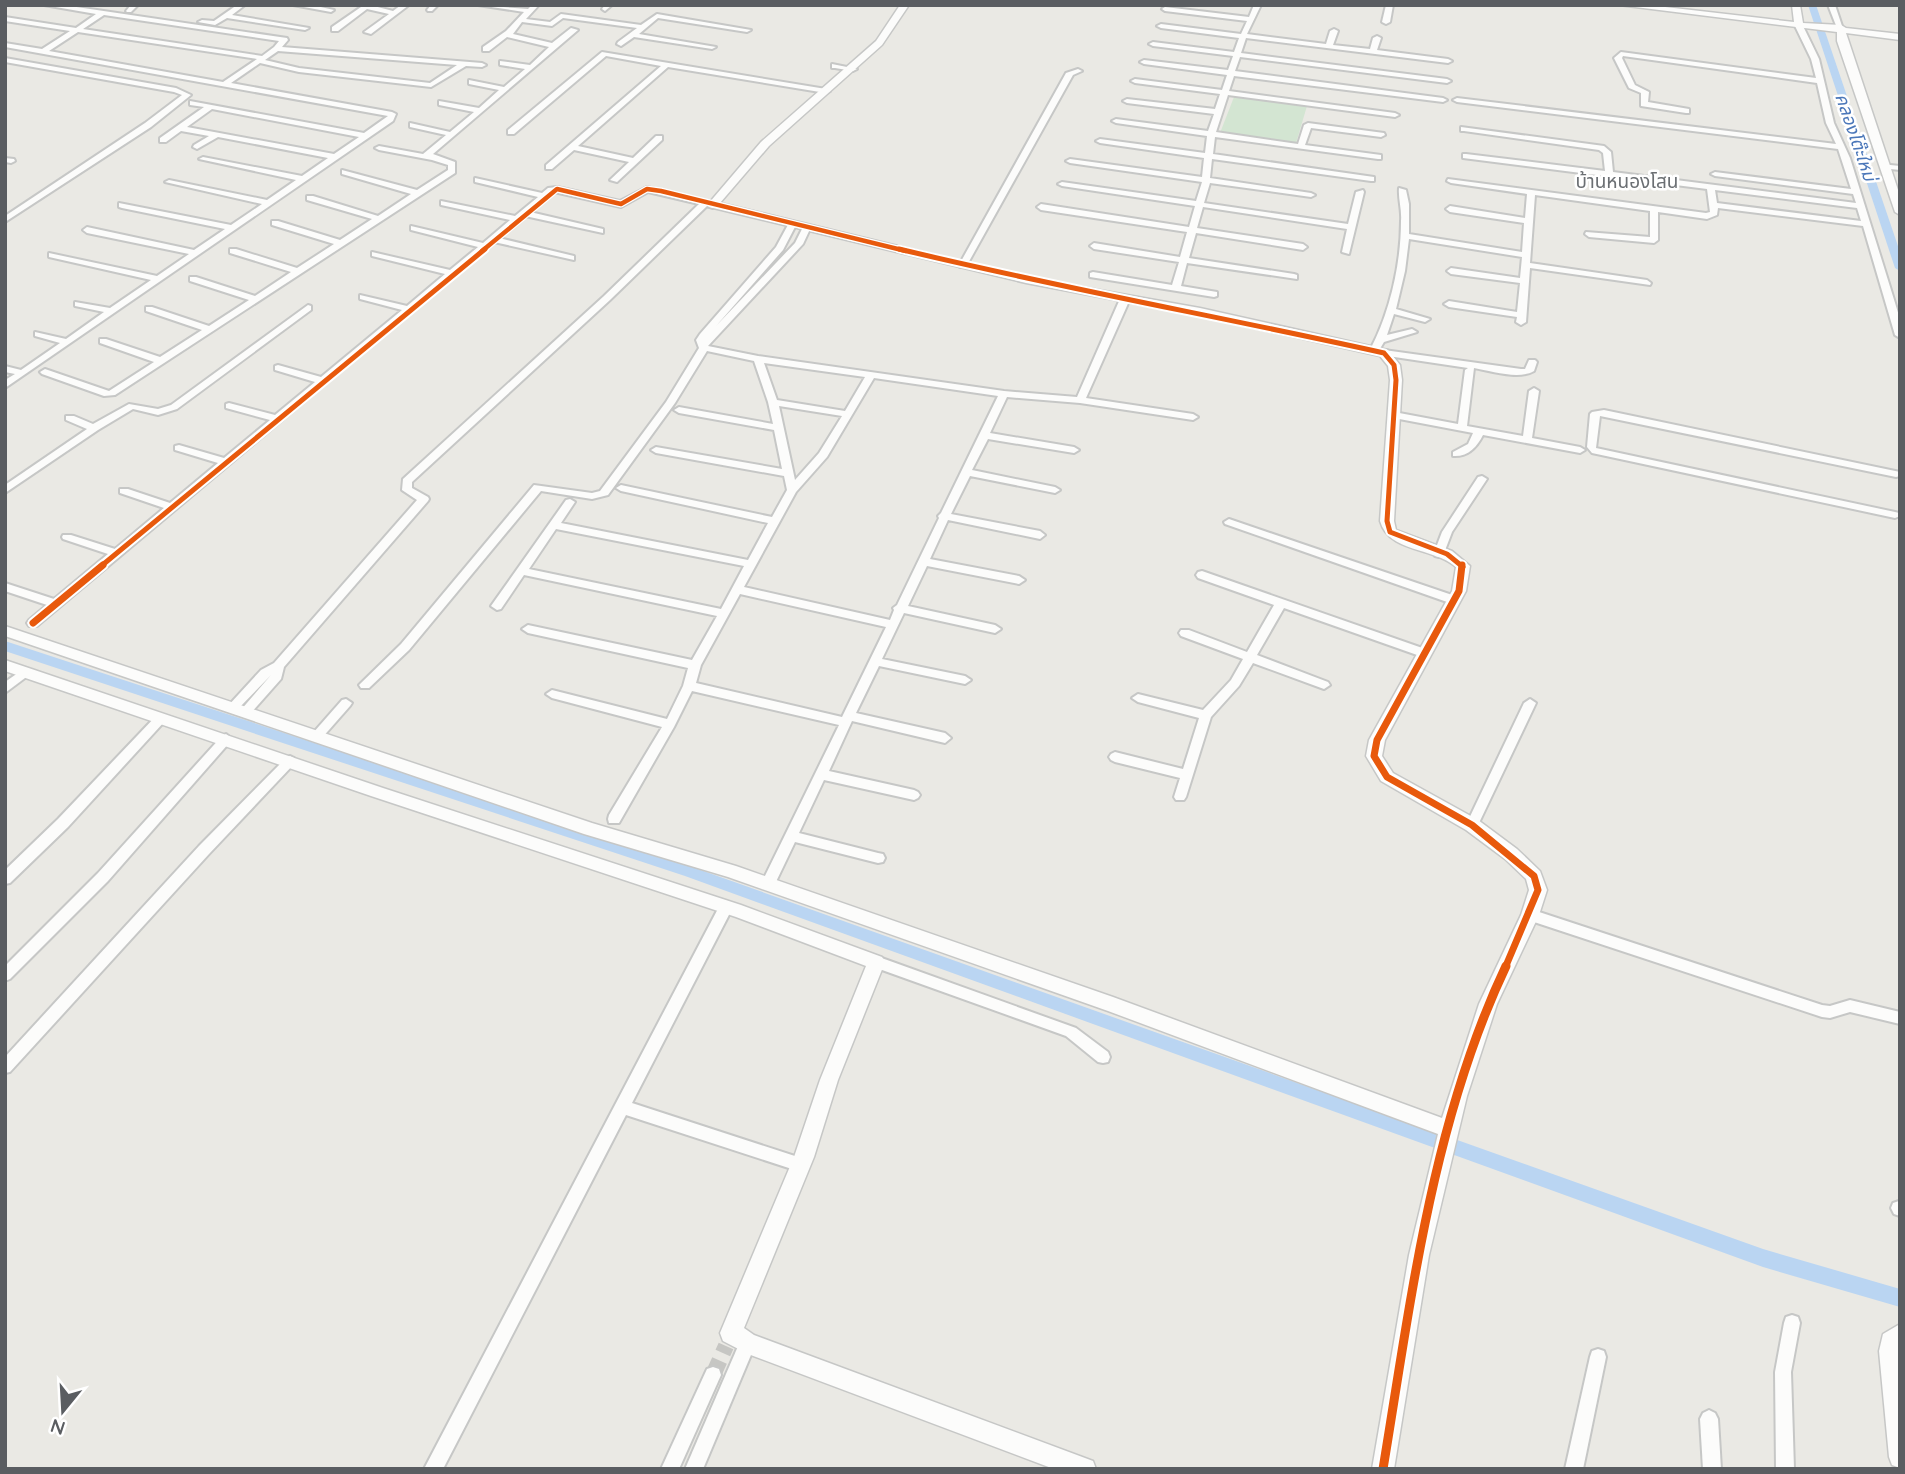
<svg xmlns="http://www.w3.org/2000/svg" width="1905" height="1474" font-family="Quicksand,'Noto Sans Thai',sans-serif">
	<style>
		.green { fill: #d3e5d2 }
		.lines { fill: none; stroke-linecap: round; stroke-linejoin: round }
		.canal { fill: #bad5f2; fill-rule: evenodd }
		.minor-tunnel { stroke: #c6c6c3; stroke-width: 16; stroke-dasharray: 16 8; stroke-linecap: butt }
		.minor-casing { stroke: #c6c7c6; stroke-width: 4 }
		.tertiary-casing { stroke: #c6c7c6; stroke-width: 3 }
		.minor { fill: #fcfcfb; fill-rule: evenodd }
		.tertiary { fill: #fcfcfb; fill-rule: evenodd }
		.cycleway-far3-casing { stroke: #fff; stroke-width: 7 }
		.cycleway-far2-casing { stroke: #fff; stroke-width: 9 }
		.cycleway-far1-casing { stroke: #fff; stroke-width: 11 }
		.cycleway-casing { stroke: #fff; stroke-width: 13 }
		.cycleway-far3 { stroke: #e8590c; stroke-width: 4.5 }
		.cycleway-far2 { stroke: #e8590c; stroke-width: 5 }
		.cycleway-far1 { stroke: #e8590c; stroke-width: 7 }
		.cycleway { stroke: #e8590c; stroke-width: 9 }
		.labels { text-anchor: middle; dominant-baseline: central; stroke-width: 5; stroke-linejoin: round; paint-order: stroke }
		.far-water-label { font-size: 18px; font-style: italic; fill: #4b77b9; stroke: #fff }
		.far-quarter-label { font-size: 19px; fill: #6b6f73; stroke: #fff }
	</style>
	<rect width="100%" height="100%" fill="#eae9e4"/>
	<path class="green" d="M1234 97 1307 106 1296 143 1220 133Z"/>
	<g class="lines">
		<g class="canal">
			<path d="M1808 5H1816L1900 252V271L1895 268Z"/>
			<path d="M5 641 695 868 1763 1249 1900 1289V1307L1763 1267 685 876 5 651Z"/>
		</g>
		<path class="minor-tunnel" d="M713 1375 726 1346"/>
		<g class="minor-casing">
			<g id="minor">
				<path d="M44 5H63L287 38 288 40 282 47 482 63 486 65 482 67 466 66 431 87 299 72 260 63 231 83 392 112 396 114 393 121 5 388V380L15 374 5 372V366L21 370 60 343 35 336V332L66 339 104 312 75 306V302L110 308 151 280 49 257V253L157 276 189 254 87 233 83 230 87 227 194 250 225 229 122 208 119 207V203L231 225 262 204 165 182 169 180 267 200 296 180 199 159 203 157 302 176 328 158 218 137 197 149 193 147 194 145 209 136 181 131 166 142H160V138L204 107 190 105V101L364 133 388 116 5 47V43L42 49 70 31 5 21V17L76 28 96 14ZM104 15 279 41 274 47 262 56 83 29ZM78 32 257 59 223 82 49 51ZM278 51 457 65 430 83 299 68 265 60ZM212 109 359 137 334 154 187 127Z"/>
				<path d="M131 5H138L131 12H127L126 11Z"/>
				<path d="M237 5H245L232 15 309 28 305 30 227 18 215 25 198 22 202 20 214 21Z"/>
				<path d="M293 5H312L334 10 331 12Z"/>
				<path d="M357 5H370L393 11 401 5H409L371 34 364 32 389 14 367 9 338 31H332V27L361 7Z"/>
				<path d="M431 5H438L432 11H428L427 10Z"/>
				<path d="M478 5 528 9 532 5H539L526 19 550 22 561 14 641 25 657 14 751 30 747 32 658 18 639 34 716 47 712 49 634 37 621 46 617 44 618 42 637 28 563 18 552 26 522 22 513 34 552 43 571 28 578 30 433 154 455 162V173L115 395 104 396 42 374 40 372 45 369 109 391 154 362 100 343V339H106L160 357 202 330 146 311V307H152L209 326 249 300 190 281V277H196L255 296 291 272 230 253V249H236L297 268 334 244 272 225V221H278L340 240 372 219 307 200V196H313L378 216 411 194 342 174V170L417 190 448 170V165L432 160 379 150 375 148 379 146 423 154 446 135 410 127V123L450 132 474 112 439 105V101L479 108 499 90 469 84V80L504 87 525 69 500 65V61L530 65 549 47 507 37 489 51H483V47L506 31 524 12Z"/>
				<path d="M605 5H612L605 11 602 9Z"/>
				<path d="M1254 5H1261L1247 34 1326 44 1330 31 1334 29 1338 31 1333 45 1370 49 1373 38 1377 36 1381 38 1377 50 1448 59 1452 61 1448 63 1246 38 1241 53 1447 79 1451 81 1447 83 1240 57 1235 71 1443 98 1447 100 1443 102 1234 76 1229 91 1395 113 1399 115 1395 117 1228 95 1216 132 1298 144 1304 125 1308 123 1384 133 1385 135 1381 137 1311 128 1305 145 1381 155V159H1378L1215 137 1213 154 1374 177V181H1371L1212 159 1210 178 1311 193 1315 195 1311 197 1210 183 1204 203 1348 224 1356 192 1363 190 1364 192 1349 254 1342 252 1347 229 1203 207 1197 228 1303 244 1307 247 1303 250 1196 233 1189 258 1294 274 1297 275V279L1187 263 1181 286 1217 292V296L1214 297 1090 277V273L1093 272 1172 285 1179 262 1094 249 1090 246 1094 243 1180 257 1187 232 1041 210 1037 207 1041 204 1189 227 1195 206 1062 186 1058 184 1062 182 1196 201 1202 182 1070 163 1066 161 1070 159 1202 177 1204 158 1100 143 1096 141 1100 139 1205 153 1207 136 1116 123 1112 121 1116 119 1208 131 1214 114 1127 103 1123 101 1127 99 1215 109 1220 94 1135 83 1131 81 1135 79 1222 90 1227 75 1144 64 1140 62 1144 60 1228 70 1233 56 1153 46 1149 44 1153 42 1234 52 1239 38 1161 28 1157 26 1161 24 1241 34 1247 21 1165 11 1162 9 1165 7 1249 17Z"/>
				<path d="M1386 5H1393L1390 22 1386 24 1382 22Z"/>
				<path d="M1828 5H1835L1843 29 1837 28Z"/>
				<path d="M1797 25 1803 26 1819 59 1834 123 1850 158 1900 319V338L1895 335 1863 226 1718 208 1717 215 1707 219 1658 212V240L1654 243 1589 237 1585 234 1586 232 1650 237V211L1535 195 1530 263 1647 280 1651 283 1650 285 1530 268 1526 322 1521 325 1516 322 1517 317 1449 307 1444 304 1449 301 1517 312 1520 283 1451 274 1447 271 1451 268 1520 278 1522 257 1409 239 1405 271 1396 309 1430 319 1425 322 1394 314 1387 335 1412 329 1417 332 1384 342 1378 352H1372L1370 350C1390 312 1401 264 1401 221 1402 210 1398 198 1399 188L1406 190 1409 204V234L1522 252 1524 223 1450 212 1446 209 1450 206 1525 218 1527 194 1451 183 1447 181 1448 179 1706 213 1710 212 1707 189 1463 158V154H1466L1605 171 1603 153 1599 150 1464 131H1461V127L1604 146 1611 152 1613 172 1856 203 1853 194 1715 176 1711 174 1715 172 1851 189 1838 149 1457 102 1453 100 1457 98 1836 144 1826 123 1817 83 1623 56 1622 58 1635 85 1649 92 1648 102 1689 109V113H1686L1641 106V93L1629 88 1614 58 1621 52 1816 78 1811 59 1795 26ZM1715 190 1857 208 1861 221 1717 203Z"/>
				<path d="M602 52 826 89 830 91 826 93 668 67 578 146 633 158 656 136H662V140L617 182 610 180 629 162 574 150 552 169H546V165L661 66 606 56 514 134H508V130Z"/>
				<path d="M5 58 176 88 191 95 151 127 5 222V216L145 123 182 95 174 92 5 62Z"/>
				<path d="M832 64 857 69 853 71 835 68H832Z"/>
				<path d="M1078 69 1082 71 1073 75 967 265 960 267 959 265 1066 73Z"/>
				<path d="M5 158 14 159 15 161 11 163 5 162Z"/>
				<path d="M1881 164 1900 166V170L1881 168Z"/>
				<path d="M475 178 542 193 548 188 557 187 620 201 647 187 717 205 713 208 707 206 610 300 412 482V488L428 497 429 499 428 501 284 667 281 679 250 714 246 715 240 711 271 675 237 710H229L227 707 261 670 274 663 417 500 402 490 403 479 604 296 699 204 648 192 621 207 554 192 530 212 603 229V233L525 216 499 238 574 256V260L494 242 37 626H29L27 623 29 620 47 605 5 591V583L54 599 108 554 63 539 62 537 63 535H71L115 549 164 508 120 493V489H128L170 503 218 463 175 450V446L179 445 224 458 270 420 226 408V404L229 403 275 415 315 382 275 370V366L278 365 321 377 402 310 360 299V295L407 306 445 274 372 256V252L450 270 478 247 411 230V226L483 243 510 220 441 205V201L515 216 538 197 475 182Z"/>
				<path d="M789 223 796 225 783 250 716 326 795 243 802 229 806 226 810 229 803 244 708 346 758 356 1004 391 1077 397 1120 299 1125 296 1130 299 1086 398 1193 414 1198 417 1193 420 1080 403 1007 397 990 433 1074 447 1079 450 1074 453 988 439 972 470 1055 487 1060 490 1055 493 970 476 951 514 1040 531 1045 535 1040 539 948 520 930 559 1019 576 1025 580 1019 584 927 566 908 606 995 625 1001 629 995 633 904 613 882 659 965 676 971 680 965 684 879 666 856 713 945 733 951 738 945 743 852 721 829 771 914 790 918 792 920 795 918 798 914 800 824 780 799 833 878 853 883 854 885 858 883 862 878 863 795 842 773 888 768 889 763 888 761 884 839 725 692 691 674 727 619 823H609L608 819 609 815 662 727 552 698 546 694 552 690 667 719 683 686 688 668 528 633 522 629 528 625 692 660 717 616 524 575 501 609 497 610 491 606 566 500 570 499 575 502 561 523 748 560 768 523 621 491 616 488 621 485 772 517 787 490 784 476 656 453 651 450 656 447 782 469 774 430 679 413 674 410 679 407 773 424 768 402 754 361 707 351 675 403 608 495 592 499 541 491 409 650 369 688H361L359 685 401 644 534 485 592 493 600 491 666 402 699 348 696 340 700 334 776 247ZM764 363 865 377 845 411 777 400ZM874 378 998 396 941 513 938 516 939 518 897 605 893 608 894 610 890 620 744 587 796 492 827 457ZM779 406 842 416 819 453 795 480ZM556 529 744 566 721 609 529 569ZM740 594 886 627 842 717 696 683 701 665Z"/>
				<path d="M308 305 311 306V310L177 409 158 415 133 409 98 430 5 493V485L87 429 66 420V416H74L93 424 129 404 158 409 171 405Z"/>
				<path d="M1384 350 1521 369H1525L1529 360H1535L1537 362 1534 371C1519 380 1491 371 1474 368L1467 426 1523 436 1529 391 1534 388 1539 391 1532 438 1580 447 1585 450 1580 453 1483 435C1477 447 1468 457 1453 456V452L1468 444 1473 433 1394 418 1389 415 1394 412 1458 424 1465 370 1468 368 1381 355 1379 353Z"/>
				<path d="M1604 410 1900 472V476L1896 477 1600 416 1596 448 1895 512 1899 513 1900 516 1895 518 1592 453 1587 447 1590 414 1592 412Z"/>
				<path d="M1482 476 1487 479 1452 532 1444 553 1439 557 1435 556 1434 553 1442 532 1478 477Z"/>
				<path d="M1229 519 1458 597 1460 600 1458 603H1450L1225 524 1224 522Z"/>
				<path d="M1202 571 1428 650 1430 653 1424 657 1420 656 1284 608 1257 655 1328 682 1330 685 1324 689 1253 663 1239 686 1211 717 1186 797 1184 800H1176L1174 797 1180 778 1115 762 1111 760 1109 757 1111 754 1115 752 1183 769 1199 718 1138 702 1132 698 1138 694 1203 710 1231 680 1243 659 1181 636 1179 633 1181 630H1189L1247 652 1274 605 1198 578 1196 575 1198 572Z"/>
				<path d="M25 668 31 672 29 675 5 693V682Z"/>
				<path d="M346 699 352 703 350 706 321 739H313L311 736 313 733 342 700Z"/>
				<path d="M1530 699 1536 703 1478 825 1477 829H1467L1466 825 1524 703Z"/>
				<path d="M161 714 167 718 165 721 68 827 10 883 5 884V870L58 819 157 715Z"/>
				<path d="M226 734 232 739 230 742 108 881 10 979 5 981V966L98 873 222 736Z"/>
				<path d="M290 756 294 758 296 761 294 764 209 854 10 1072 5 1073V1057L199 846 286 758Z"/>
				<path d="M726 901 731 903 733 907 632 1103 801 1158 806 1160 809 1165 806 1170 801 1172 626 1115 443 1469H424L721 903Z"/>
				<path d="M1530 909 1822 1005 1830 1006 1850 1000 1900 1012V1024L1850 1012 1830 1018 1822 1017 1525 919 1523 915 1525 911Z"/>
				<path d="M876 956 1076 1028 1108 1052 1110 1057 1108 1062 1103 1063 1098 1062 1066 1036 871 966 869 962 871 958Z"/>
				<path d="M1899 1201H1900V1216L1894 1214 1891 1208 1893 1203Z"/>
				<path d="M1792 1315 1798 1317 1800 1323 1791 1372 1794 1469H1776L1775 1372 1784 1323 1786 1317Z"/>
				<path d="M748 1335 754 1337 756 1343 703 1469H685L742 1337Z"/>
				<path d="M1598 1349 1604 1351 1606 1357 1583 1469H1565L1590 1357 1592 1351Z"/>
				<path d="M713 1367 719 1369 721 1375 679 1469H661L707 1369Z"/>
				<path d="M1709 1410 1715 1413 1718 1419 1721 1469H1703L1700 1419 1703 1413Z"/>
			</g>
		</g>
		<g class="tertiary-casing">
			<g id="tertiary">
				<path d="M900 5H909L882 45 769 146 720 203 1026 277 1200 308 1388 350 1400 365 1402 380 1394 521 1396 530 1452 551 1470 566 1466 591 1385 740 1382 756 1393 773 1478 820 1517 849 1540 871 1547 890 1539 915 1497 1004 1467 1096 1429 1255 1394 1469H1372L1409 1255 1438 1134 1108 1011 728 877 584 834 5 636V626L592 823 736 866 1113 997 1442 1118 1479 1004 1521 915 1529 890 1526 879 1505 859 1466 830 1381 781 1366 756 1369 740 1452 591 1456 567C1433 547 1389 553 1380 521L1390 380 1388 366 1380 356 1200 316 1026 283 709 207V203L761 142 876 41Z"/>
				<path d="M1619 5H1648L1794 22 1792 5H1800L1803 23 1841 25 1846 28 1900 34V40L1846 33 1900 196V215L1895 212 1837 41V32Z"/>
				<path d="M5 660 383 788 741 905 882 957 885 962 838 1080 814 1157 744 1328 754 1335 1085 1458 1093 1461 1096 1469H1054L748 1354 723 1341 720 1333 794 1157 820 1080 866 966 736 917 371 796 5 671Z"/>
				<path d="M1900 1324V1468L1892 1465 1889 1457 1879 1351 1883 1334Z"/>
			</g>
		</g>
		<use href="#minor" class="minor"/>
		<use href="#tertiary" class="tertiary"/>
		<g class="cycleway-far3-casing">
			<path id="cycleway-far3" d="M482 251 557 189 621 204 647 189 661 191 906 251"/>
		</g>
		<g class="cycleway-far2-casing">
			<g id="cycleway-far2">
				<path d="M899 249C1060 288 1222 317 1384 353L1394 365 1396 380 1387 521 1390 532 1447 554 1463 567"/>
				<path d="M100 567 485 249"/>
			</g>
		</g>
		<g class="cycleway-far1-casing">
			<g id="cycleway-far1">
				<path d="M1462 565 1459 591 1377 740 1374 756 1387 777 1472 825 1534 876 1538 890 1505 968"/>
				<path d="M33 623 103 565"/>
			</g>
		</g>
		<g class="cycleway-casing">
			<path id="cycleway" d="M1383 1469C1411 1300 1432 1122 1506 966"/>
		</g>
		<use href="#cycleway-far3" class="cycleway-far3"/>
		<use href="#cycleway-far2" class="cycleway-far2"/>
		<use href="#cycleway-far1" class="cycleway-far1"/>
		<use href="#cycleway" class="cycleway"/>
	</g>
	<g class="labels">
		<g class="far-water-label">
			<text transform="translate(1856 137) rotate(71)">คลองโต๊ะใหม่</text>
		</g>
		<g class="far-quarter-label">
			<text x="1627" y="181">บ้านหนองโสน</text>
		</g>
	</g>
	<rect width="1905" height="1474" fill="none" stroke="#5a5d61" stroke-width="14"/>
	<g transform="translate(63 1411) rotate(198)" stroke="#ffffff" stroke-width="5" paint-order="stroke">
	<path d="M0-5L12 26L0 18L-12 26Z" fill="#5a5d61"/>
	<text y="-10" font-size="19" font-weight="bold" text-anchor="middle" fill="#5a5d61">N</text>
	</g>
</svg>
